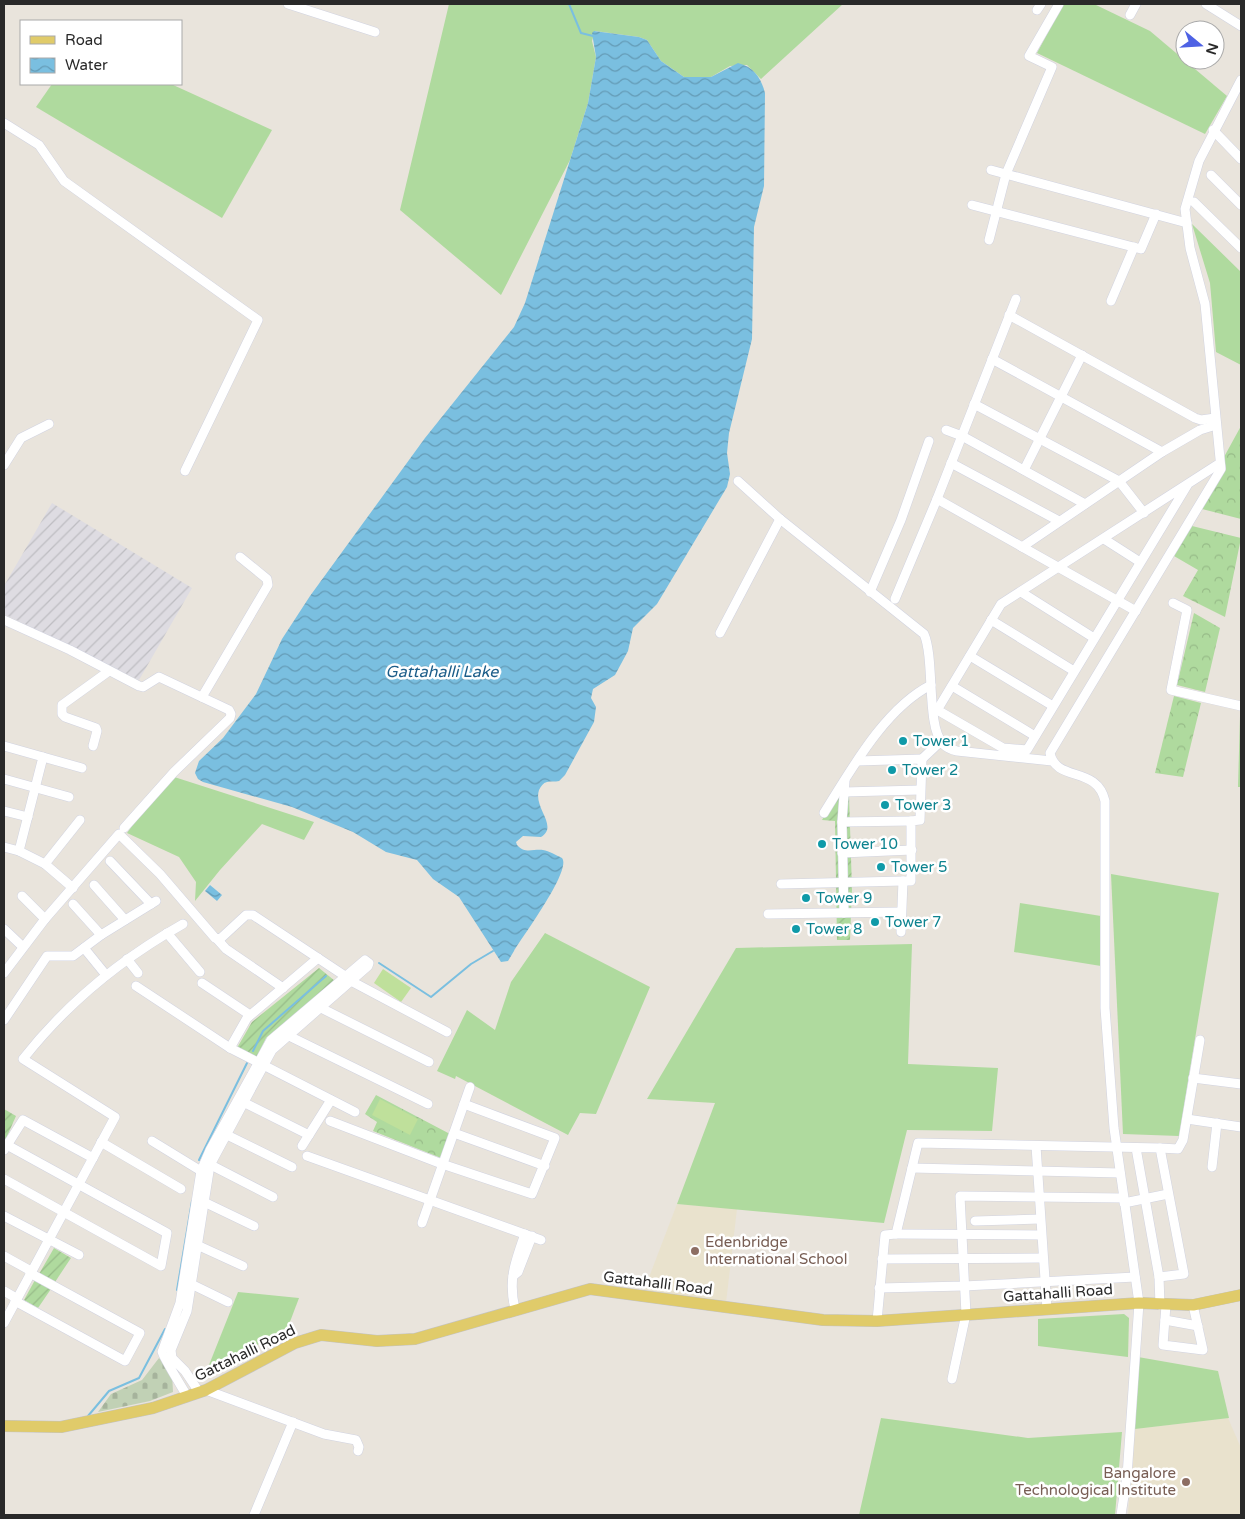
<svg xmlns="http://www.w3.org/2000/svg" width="1245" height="1519" font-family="'Varela Round',sans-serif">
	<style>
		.industrial { fill: url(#industrial-furrows) }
		.education { fill: #e9e2cd }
		.grass { fill: #afda9e }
		.forest { fill: url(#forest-crowns) }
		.cemetery { fill: url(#cemetery-stones) }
		.garden { fill: url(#garden-furrows) }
		.pitch { fill: #bfe09b }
		.water { fill: url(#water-waves) }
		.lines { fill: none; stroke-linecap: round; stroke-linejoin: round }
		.stream { stroke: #7abfe0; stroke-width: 2 }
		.minor-casing { stroke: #d1d3e0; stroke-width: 10 }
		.major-casing { stroke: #c3c3c3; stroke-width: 12 }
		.minor { stroke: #fff; stroke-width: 9 }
		.major { stroke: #e0cb6a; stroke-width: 11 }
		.culture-dot { fill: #0f9aa8; stroke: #fff; stroke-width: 2 }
		.education-dot { fill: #8d6e63; stroke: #fff; stroke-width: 2 }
		.labels { text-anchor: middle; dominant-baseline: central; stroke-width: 5; stroke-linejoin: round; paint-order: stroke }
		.culture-label { font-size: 15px; fill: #0d838f; stroke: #fff; text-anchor: start }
		.education-label { font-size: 15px; fill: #785e54; stroke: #fff; text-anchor: start }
		.street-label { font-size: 15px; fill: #292929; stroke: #fff }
		.water-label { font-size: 16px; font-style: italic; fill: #1c5d89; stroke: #fff }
	</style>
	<defs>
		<pattern id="industrial-furrows" width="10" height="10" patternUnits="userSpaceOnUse" patternTransform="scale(1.25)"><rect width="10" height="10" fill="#dedce2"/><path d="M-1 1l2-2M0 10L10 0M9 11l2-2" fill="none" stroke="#bebdc2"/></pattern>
		<pattern id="forest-crowns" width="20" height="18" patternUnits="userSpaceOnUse" patternTransform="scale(1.25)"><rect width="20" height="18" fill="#afda9e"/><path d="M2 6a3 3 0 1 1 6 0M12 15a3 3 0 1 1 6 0" fill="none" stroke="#97bb88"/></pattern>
		<pattern id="cemetery-stones" width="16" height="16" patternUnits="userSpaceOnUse" patternTransform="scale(1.25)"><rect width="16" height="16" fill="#c1d1b5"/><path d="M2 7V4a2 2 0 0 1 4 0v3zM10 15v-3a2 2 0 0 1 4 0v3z" fill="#a6b39c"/></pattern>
		<pattern id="garden-furrows" width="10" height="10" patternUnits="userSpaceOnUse" patternTransform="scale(1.25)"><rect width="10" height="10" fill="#afda9e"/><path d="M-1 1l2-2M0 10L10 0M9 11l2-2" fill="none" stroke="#97bb88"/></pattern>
		<pattern id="water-waves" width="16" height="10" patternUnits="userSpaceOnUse" patternTransform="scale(1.25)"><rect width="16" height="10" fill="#7abfe0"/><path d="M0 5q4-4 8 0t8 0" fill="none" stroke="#649bb6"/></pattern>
	</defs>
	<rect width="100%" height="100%" fill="#e9e4dc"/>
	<path class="industrial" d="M52 503 192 588 139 680 4 614V586Z"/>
	<g class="education">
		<path d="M677 1204 737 1209 726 1303 643 1293Z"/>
		<path d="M1228 1418 1241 1448V1515H1128L1135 1429Z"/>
	</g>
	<g class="grass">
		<path d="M449 4H843L761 79 747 65 730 66 711 77H684L661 61 647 40 639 37 595 31 592 41 596 57 588 103 570 160 501 295 400 210Z"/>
		<path d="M1063 4H1094L1150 31 1227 96 1205 134 1037 53Z"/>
		<path d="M52 84H171L272 130 222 218 36 107Z"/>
		<path d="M1192 224 1241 272V365L1216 352 1210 283Z"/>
		<path d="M1240 716H1241V787H1238Z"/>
		<path d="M168 775 314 822 304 840 262 824 220 870 195 901 196 882 179 857 127 833Z"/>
		<path d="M1111 874 1219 893 1179 1136 1123 1134Z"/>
		<path d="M1020 903 1101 916V966L1014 952Z"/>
		<path d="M545 933 650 987 596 1114 580 1113 568 1135 456 1076 455 1079 437 1071 467 1010 495 1030 511 982Z"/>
		<path d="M912 944 908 1064 998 1068 992 1131 907 1130 884 1223 677 1204 715 1103 647 1099 736 948Z"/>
		<path d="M238 1292 299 1298 288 1327 205 1375Z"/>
		<path d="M1124 1314 1129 1318 1128 1357 1038 1346V1319Z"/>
		<path d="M1138 1357 1218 1371 1229 1418 1135 1429Z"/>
		<path d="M881 1418 1028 1438 1122 1432 1115 1515H859Z"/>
	</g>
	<g class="forest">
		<path d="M1241 426V519L1202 509 1226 469 1224 457Z"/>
		<path d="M1192 526 1241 538 1225 617 1183 596 1198 570 1174 556Z"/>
		<path d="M1194 613 1220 628 1205 692 1177 685Z"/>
		<path d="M1174 696 1201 703 1183 777 1155 773Z"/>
		<path d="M376 1095 450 1134 441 1158 373 1131 377 1122 365 1114Z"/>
	</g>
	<path class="cemetery" d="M159 1358 172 1372 173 1392 150 1401 98 1412 111 1394 142 1380Z"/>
	<g class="garden">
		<path d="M838 793 849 795 852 889 850 940H837L835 821 822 820Z"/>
		<path d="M319 968 335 981 266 1038 256 1059 237 1048 252 1022Z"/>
		<path d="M4 1109 16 1116 4 1143Z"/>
		<path d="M54 1248 71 1258 55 1282 39 1274Z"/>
		<path d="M35 1280 51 1289 38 1308 24 1300Z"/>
	</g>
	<g class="pitch">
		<path d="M383 969 411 988 401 1002 374 983Z"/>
		<path d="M380 1099 418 1119 410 1135 372 1115Z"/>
	</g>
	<g class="water">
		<path d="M594 31 639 37 647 40 661 61 684 77H711L738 63C754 67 761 78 765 93L764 186 754 227 752 339 729 433 727 453 730 474 727 487 657 604 633 628 628 651 615 675 593 689 591 698 596 707 594 722 565 775 559 781C555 782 551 781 547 782 543 783 541 786 539 790 533 808 559 826 541 837L523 836 516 842 517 845C525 854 532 849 543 850 549 851 556 855 562 858 572 870 523 936 514 951L508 961 501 962 459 897 433 879 417 860 386 852 353 832 292 807 203 782 198 779 195 773 199 761 223 738 256 694 282 639 310 596 425 438 514 327 525 303 588 103 596 57 592 33Z"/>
		<path d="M210 885 222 895 217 901 205 891Z"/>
	</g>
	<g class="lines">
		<g class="stream">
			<path d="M569 4 581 33 593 36"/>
			<path d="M379 963 431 997 471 964 493 951"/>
			<path d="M253 1051 263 1031 326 976"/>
			<path d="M199 1160 247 1063"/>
			<path d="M177 1290 192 1201"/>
			<path d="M88 1416 109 1391 139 1378 165 1329"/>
		</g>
		<g class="minor-casing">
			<g id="minor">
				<path d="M288 4 375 32"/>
				<path d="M1206 4 1241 26"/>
				<path d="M1037 10 1041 4"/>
				<path d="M1130 15 1136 4"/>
				<path d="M4 123 39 145 64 181 258 320 185 471"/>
				<path d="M1213 130 1241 159"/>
				<path d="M991 170 1187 223"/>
				<path d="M1211 175 1241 205"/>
				<path d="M1194 202 1241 248"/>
				<path d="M972 205 1141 249 1156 214"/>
				<path d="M989 240 1006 174 1052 67 1029 56 1059 4"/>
				<path d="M1111 301 1134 247"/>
				<path d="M1009 315 1195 418 1201 420 1215 418"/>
				<path d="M992 359 1162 452"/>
				<path d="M974 404 1119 481 1144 513"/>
				<path d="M946 430 962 436 1085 504"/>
				<path d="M951 463 1059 521"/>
				<path d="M4 465 21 438 49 424"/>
				<path d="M1024 470 1082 355"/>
				<path d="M738 481 780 519 924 634C935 659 926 726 943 744 947 748 952 750 957 751L1052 761"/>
				<path d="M1188 484 1027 750 1003 748 939 711V707L1001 604 1217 465"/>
				<path d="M937 499 1016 299"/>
				<path d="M1104 539 1140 562"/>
				<path d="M1022 547 1162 452 1200 430 1216 425"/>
				<path d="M870 592 901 520 929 441"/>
				<path d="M1021 592 1094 638"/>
				<path d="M895 599 937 499 1136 611"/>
				<path d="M1173 603 1187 610 1171 690 1241 706"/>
				<path d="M4 620 70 650 139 686 143 687 159 677 229 710 231 714 230 718 174 772 124 828"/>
				<path d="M991 620 1074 671"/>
				<path d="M720 633 780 519"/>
				<path d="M970 656 1053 706"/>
				<path d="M952 686 1035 736"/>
				<path d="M202 697 268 585 267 579 240 557"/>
				<path d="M4 746 43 757 19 851"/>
				<path d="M93 746 97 731 96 728 65 717 62 714V705L109 671"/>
				<path d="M43 757 82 768"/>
				<path d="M922 759 941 741"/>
				<path d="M858 761 922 759 920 820 911 821V881H903L901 932"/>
				<path d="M4 779 69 797"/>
				<path d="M844 792 920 790"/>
				<path d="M4 811 28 817"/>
				<path d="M824 813C851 770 885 708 931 685"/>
				<path d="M842 822 911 821"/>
				<path d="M4 847 19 851 45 864"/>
				<path d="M842 853 912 850"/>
				<path d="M110 861 151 904"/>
				<path d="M781 884 903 881"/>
				<path d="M94 885 125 920"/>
				<path d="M73 888 45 864 80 820"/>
				<path d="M22 896 45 919"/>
				<path d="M73 904 101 935"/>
				<path d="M844 913 842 822 845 781"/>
				<path d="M768 914 901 912"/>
				<path d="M4 929 23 947"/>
				<path d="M167 933 200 972"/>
				<path d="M217 939 226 949 283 988"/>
				<path d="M84 948 106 975"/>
				<path d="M127 959 138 973"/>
				<path d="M4 973 45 919 119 834 160 874 215 938 220 939 246 915H253L345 976"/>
				<path d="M351 981 447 1032"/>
				<path d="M202 983 250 1015"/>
				<path d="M136 986 230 1048 355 1112"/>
				<path d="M319 1007 429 1062"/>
				<path d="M4 1020 47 956H73L101 935 156 901"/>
				<path d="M287 1035 428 1104"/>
				<path d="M230 1048 247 1018 318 958"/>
				<path d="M1193 1078 1241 1084"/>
				<path d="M245 1103 309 1135"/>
				<path d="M1187 1119 1241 1127"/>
				<path d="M330 1121 442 1164 532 1194 555 1138 464 1104"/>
				<path d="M454 1133 545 1166"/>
				<path d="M227 1135 292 1167"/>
				<path d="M152 1141 201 1171"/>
				<path d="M101 1142 181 1189"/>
				<path d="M302 1146 331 1100"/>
				<path d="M1036 1146 1047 1309"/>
				<path d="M1160 1148 1178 1149 1183 1140 1200 1040"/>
				<path d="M4 1150 23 1120 93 1158"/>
				<path d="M307 1156 541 1240"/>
				<path d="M207 1163 273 1197"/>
				<path d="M1212 1167 1217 1123"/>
				<path d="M912 1168 1120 1173"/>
				<path d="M4 1179 161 1266 167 1233 7 1145"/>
				<path d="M204 1202 254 1226"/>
				<path d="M1124 1203 1168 1194"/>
				<path d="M4 1216 79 1255"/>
				<path d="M975 1221 1040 1219"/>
				<path d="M422 1223 470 1087"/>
				<path d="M896 1234 1041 1235"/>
				<path d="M197 1245 243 1266"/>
				<path d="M4 1256 31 1271"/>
				<path d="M882 1259 1042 1258"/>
				<path d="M513 1276 518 1272 532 1236"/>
				<path d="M1159 1277 1160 1305"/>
				<path d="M191 1284 228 1302"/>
				<path d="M879 1288 964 1286 1135 1277"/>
				<path d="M4 1291 16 1298"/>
				<path d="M15 1301 125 1361 140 1333 30 1273"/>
				<path d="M1166 1305 1163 1345 1203 1350 1193 1305"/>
				<path d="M515 1309C508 1280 515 1262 525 1234"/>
				<path d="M1165 1320 1198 1326"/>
				<path d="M877 1321 885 1235 896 1234 918 1143 1160 1148 1184 1274 1159 1277 1136 1148"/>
				<path d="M4 1323 115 1117 23 1059C67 1003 121 959 183 924"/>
				<path d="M952 1379 966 1314 960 1196 1123 1198"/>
				<path d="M206 1390 324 1434 356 1440 359 1447 358 1451"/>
				<path d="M187 1396C183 1389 162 1355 162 1352L180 1303 201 1171 210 1150 271 1040 365 960 369 963 368 966 272 1050 210 1165 187 1311 171 1350 172 1358 185 1371 199 1392"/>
				<path d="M254 1515 293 1422"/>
				<path d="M1121 1515 1127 1476 1139 1303 1114 1128 1105 1008V801C1097 765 1056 783 1050 753L1221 469 1205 304 1190 248 1185 209 1199 161 1241 80"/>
			</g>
		</g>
		<g class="major-casing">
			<path id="major" d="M4 1426 61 1427 153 1408 206 1390 295 1343 321 1335 377 1341 415 1339 590 1289 823 1320 877 1321 1139 1303 1193 1305 1241 1295"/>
		</g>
		<use href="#minor" class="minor"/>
		<use href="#major" class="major"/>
	</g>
	<g class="culture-dot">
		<circle cx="903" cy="741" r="5"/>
		<circle cx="892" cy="770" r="5"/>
		<circle cx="885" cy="805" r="5"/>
		<circle cx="822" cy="844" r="5"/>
		<circle cx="881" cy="867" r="5"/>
		<circle cx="806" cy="898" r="5"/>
		<circle cx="875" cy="922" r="5"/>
		<circle cx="796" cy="929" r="5"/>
	</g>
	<g class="education-dot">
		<circle cx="695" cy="1251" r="5"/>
		<circle cx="1186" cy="1482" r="5"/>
	</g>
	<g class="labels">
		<g class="culture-label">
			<text x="913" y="741">Tower 1</text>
			<text x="902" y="770">Tower 2</text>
			<text x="895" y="805">Tower 3</text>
			<text x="832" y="844">Tower 10</text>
			<text x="891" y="867">Tower 5</text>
			<text x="816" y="898">Tower 9</text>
			<text x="885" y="922">Tower 7</text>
			<text x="806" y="929">Tower 8</text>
		</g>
		<g class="education-label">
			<text x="705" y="1242">Edenbridge<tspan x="705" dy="17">International School</tspan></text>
			<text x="1176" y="1473" text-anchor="end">Bangalore<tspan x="1176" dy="17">Technological Institute</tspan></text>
		</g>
		<g class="street-label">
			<text transform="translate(658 1283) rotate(7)">Gattahalli Road</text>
			<text transform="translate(1058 1293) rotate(-4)">Gattahalli Road</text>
			<text transform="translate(245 1353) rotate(-26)">Gattahalli Road</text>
		</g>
		<g class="water-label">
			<text x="442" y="672">Gattahalli Lake</text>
		</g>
	</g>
	<rect width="1245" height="1519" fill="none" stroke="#292929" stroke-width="10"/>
	<rect x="20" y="20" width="162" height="65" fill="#ffffff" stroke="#a9a9a9"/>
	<rect x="30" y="36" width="25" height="8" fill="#e0cb6a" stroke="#a9a9a9"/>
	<text x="65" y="45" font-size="15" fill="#292929">Road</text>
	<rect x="30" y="58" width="25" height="15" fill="url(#water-waves)" stroke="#a9a9a9"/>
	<text x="65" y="70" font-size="15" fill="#292929">Water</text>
	<g transform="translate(1200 45) rotate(108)"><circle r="24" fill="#ffffff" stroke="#a9a9a9"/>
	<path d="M0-4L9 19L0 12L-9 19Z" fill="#4e62e4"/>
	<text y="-8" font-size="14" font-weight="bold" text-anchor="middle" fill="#292929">N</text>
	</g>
</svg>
